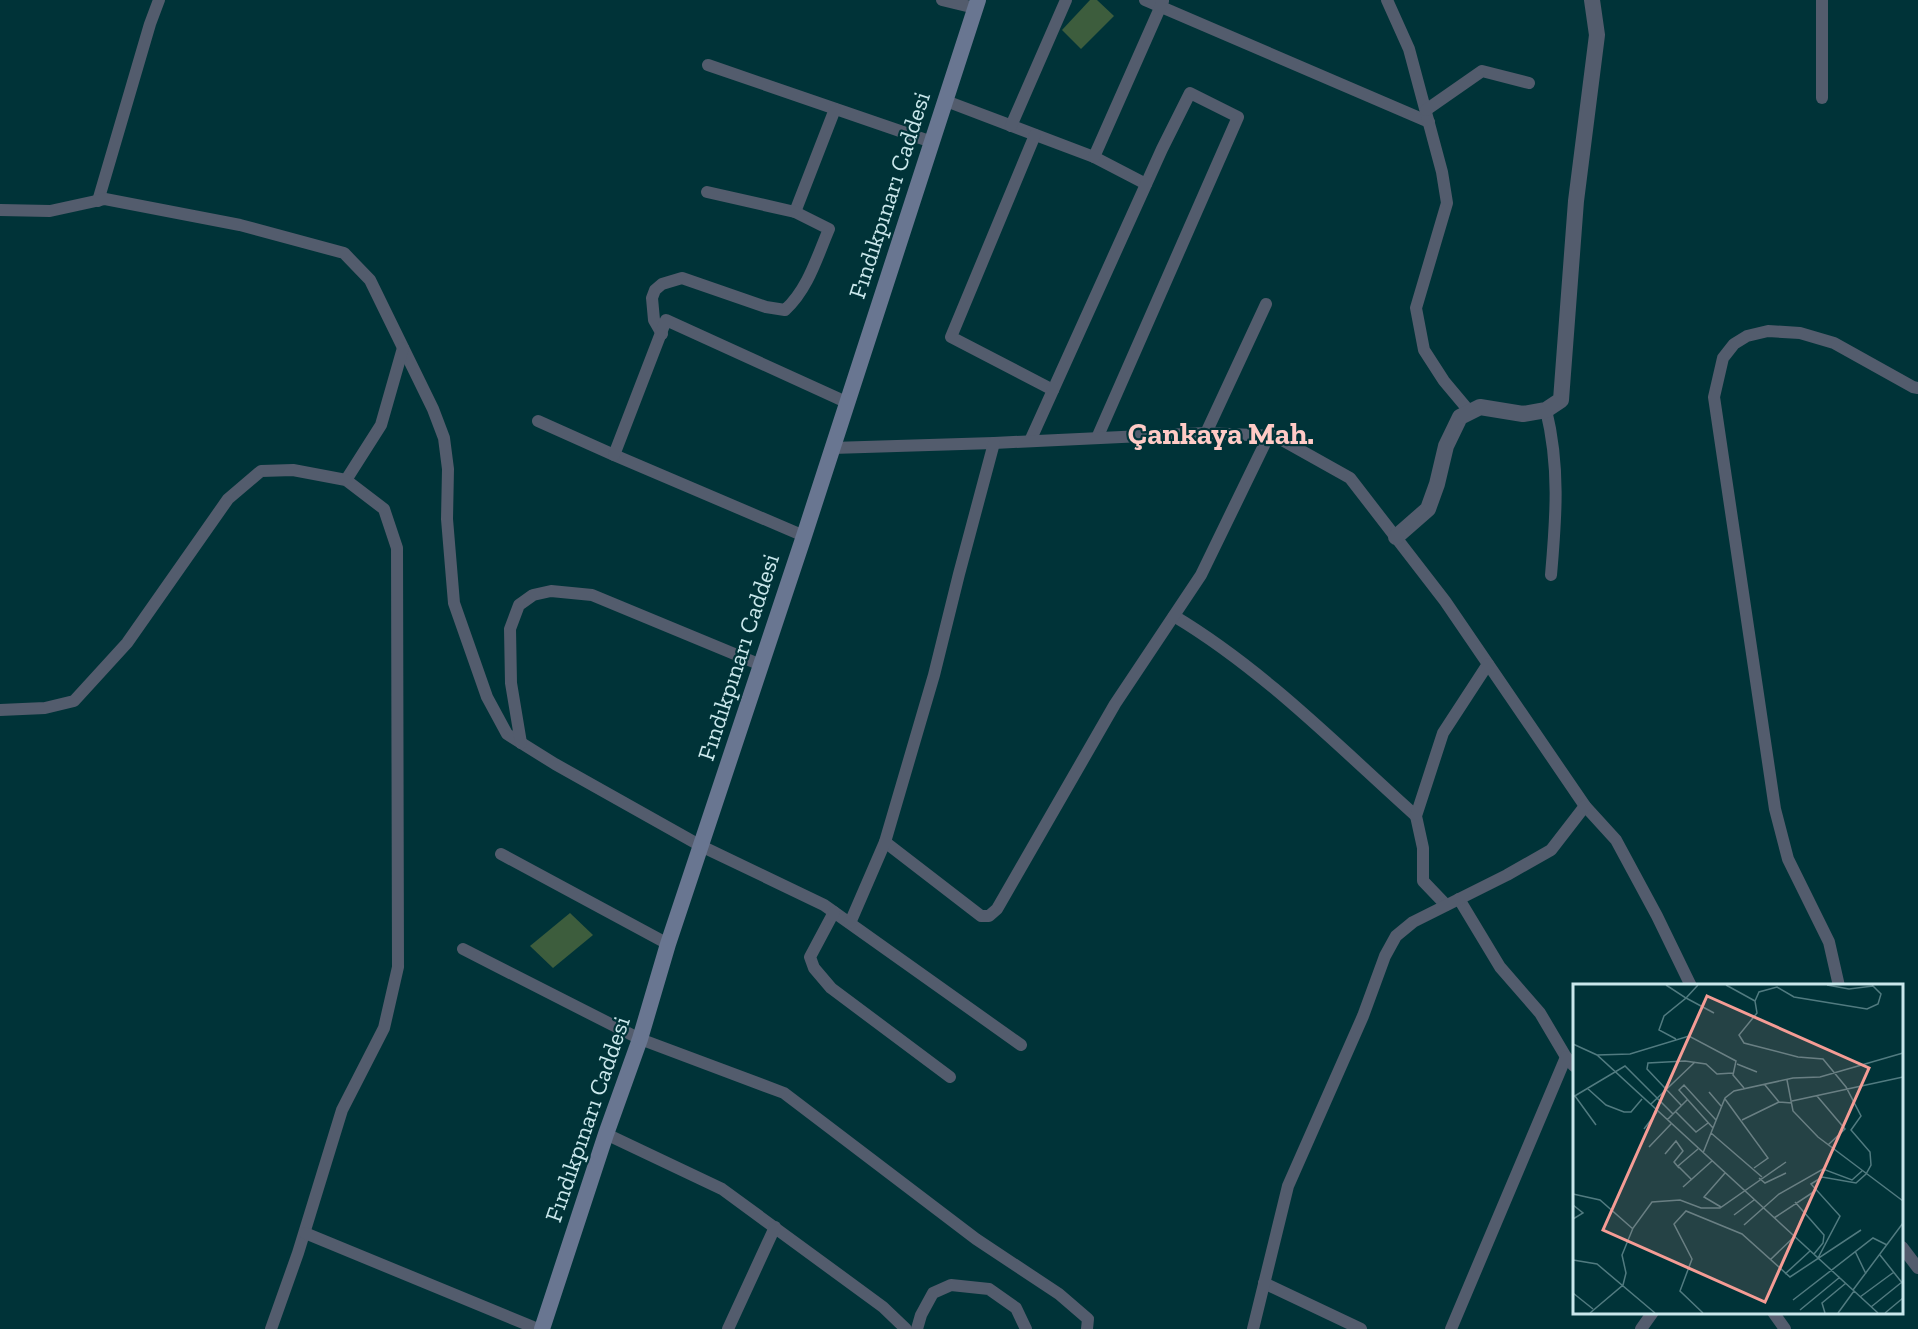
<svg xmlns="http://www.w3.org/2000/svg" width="1918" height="1329" font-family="'Zilla Slab',serif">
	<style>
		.building { fill: #3d5d3d }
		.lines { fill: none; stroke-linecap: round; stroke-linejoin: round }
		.minor { stroke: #535c6d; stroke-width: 12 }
		.tertiary { stroke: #535c6d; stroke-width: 16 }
		.secondary { stroke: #697691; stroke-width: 16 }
		.labels { text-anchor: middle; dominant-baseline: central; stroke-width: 4.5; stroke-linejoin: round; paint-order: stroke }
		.street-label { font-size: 24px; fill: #cae8ec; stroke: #003338 }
		.district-label { font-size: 30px; font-weight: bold; fill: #ffcbc6; stroke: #003338 }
		.inset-road { fill: none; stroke: #517b80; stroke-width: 1.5 }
		.view { fill: #f59c95; fill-opacity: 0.15; stroke: #f59c95; stroke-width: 3 }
		.inset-edge { fill: none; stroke: #cae8ec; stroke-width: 3 }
	</style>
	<rect width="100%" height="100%" fill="#003338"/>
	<g class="building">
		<path d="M1090 0H1097L1114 16 1081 49 1062 30Z"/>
		<path d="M570 913 593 935 553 968 530 946Z"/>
	</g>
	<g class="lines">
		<g class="minor">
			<path d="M942 0 975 8"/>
			<path d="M1145 0 1429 122"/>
			<path d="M1387 0 1409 49 1442 172 1447 203 1416 308 1424 350 1444 381 1470 412"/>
			<path d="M708 65 932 142"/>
			<path d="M1822 98V0"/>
			<path d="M946 101 1094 157 1146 184"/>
			<path d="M1426 110 1482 71 1529 83"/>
			<path d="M1011 126 1066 0"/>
			<path d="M1035 135 951 337 1053 390"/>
			<path d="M1094 157 1163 1"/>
			<path d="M98 201 150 24 159 0"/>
			<path d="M0 210 50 211 105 199 240 225 344 253 370 280 433 409 444 438 448 469 447 519 454 603 487 697 507 734 555 764 701 846 824 905 1021 1045"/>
			<path d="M795 212 835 109"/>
			<path d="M662 334 654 320 652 298 655 290 662 284 682 278 766 307 785 310C808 289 817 257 829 229L795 212 707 192"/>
			<path d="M1546 410C1560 466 1556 518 1551 575"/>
			<path d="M538 421 614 455 804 536"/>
			<path d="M1206 433 1266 304"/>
			<path d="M1030 441 1162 149 1190 93 1238 117 1097 438"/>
			<path d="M832 448 994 443 1206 433 1275 436 1350 478 1445 601 1585 806 1616 840 1657 916 1691 986"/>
			<path d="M614 455 666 320 846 402"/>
			<path d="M346 480 381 425 403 348"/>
			<path d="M1174 616C1264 670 1338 746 1416 816"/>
			<path d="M0 710 45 708 74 701 127 643 228 499 261 471 293 470 346 480 384 509 397 548 398 967 384 1028 342 1110 298 1253 271 1329"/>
			<path d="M521 743 511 683 510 629 519 605 533 595 551 591 592 595 761 665"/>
			<path d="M885 842 981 916H989L997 909 1115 704 1201 575 1269 435"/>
			<path d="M501 854 668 944"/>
			<path d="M1459 899 1500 967 1540 1013 1566 1057 1574 1066"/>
			<path d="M1446 905 1423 881V848L1416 816 1443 733 1488 664"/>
			<path d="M834 912 810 957 814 968 831 988 950 1077"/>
			<path d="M850 923 885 842 934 675 959 574 994 443"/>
			<path d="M463 949 640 1039 784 1093 976 1239 1059 1294 1088 1319 1087 1329"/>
			<path d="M1839 986 1829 942 1788 859 1775 809 1714 397 1723 358 1734 344 1747 336 1768 331 1800 333 1834 343 1913 387 1918 388"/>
			<path d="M606 1134 722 1189 883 1307 906 1329"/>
			<path d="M305 1233 538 1329"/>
			<path d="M1902 1247 1918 1268"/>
			<path d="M1264 1283 1361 1329"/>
			<path d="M1773 1312 1785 1329"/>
			<path d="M728 1329 775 1227"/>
			<path d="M917 1329 921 1315 933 1293 951 1285 989 1289 1016 1308 1026 1329"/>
			<path d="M1253 1329 1288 1186 1363 1016 1385 956 1396 936 1413 922 1507 875 1551 850 1585 806"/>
			<path d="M1451 1329 1566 1057"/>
			<path d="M1641 1329 1653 1312"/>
		</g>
		<path class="tertiary" d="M1396 537 1428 509 1437 484 1446 446 1460 417 1480 407 1523 414 1546 410 1561 400 1576 201 1597 35 1592 0"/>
		<path class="secondary" d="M542 1329 606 1134 640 1039 668 944 804 536 978 0"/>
	</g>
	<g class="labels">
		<g class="street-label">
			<text transform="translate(889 195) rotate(-72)">Fındıkpınarı Caddesi</text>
			<text transform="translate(738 657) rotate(-72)">Fındıkpınarı Caddesi</text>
			<text transform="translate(587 1119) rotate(-71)">Fındıkpınarı Caddesi</text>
		</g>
		<g class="district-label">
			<text x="1221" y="434">Çankaya Mah.</text>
		</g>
	</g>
	<g transform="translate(1573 984)">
		<rect width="330" height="330" fill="#003338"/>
		<path class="inset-road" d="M93 1 113 14 91 32 86 46 103 55M125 1 113 14 141 29M153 1 182 17M254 1 276 5 300 2M0 60 24 71 305 329M24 71 57 70 116 52 163 77 160 91 171 104M164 80 184 88M214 96 220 127 245 153 330 217M192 101 206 118 219 119M14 104 33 121 51 128H58L69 115M136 108 148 122M2 112 23 141M244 112 272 145 255 161M0 113 52 82 100 130M152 115 195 174 181 184M219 117 330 93M78 120 122 78M108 121 74 85 75 79 112 77 133 80 144 90 160 89M102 127 123 148 135 139M94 136 114 116M169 136 206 118M140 144 106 106 111 101 143 136M71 145 84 128M138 149 189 193M76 163 98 140M130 169 152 114 161 107 220 94 247 93 330 69M92 170 103 157 110 167 101 178 106 184M186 194 192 199 213 189M119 196 105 182 125 165M110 203 139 177M0 210 27 216 60 245M222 218 251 251 250 259 241 270M0 221 10 229 0 235M148 223 131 213 152 189M161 231 181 216M201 234 242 207M171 241 206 210 250 185 279 196 289 187M282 267 293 290M307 271 330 300M245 274 267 232 238 200 249 193 283 199 293 190 298 181 297 168 278 146 288 132 273 103 250 75 225 73 171 59 166 51 184 29 182 17 186 8 204 3 221 13 294 25 305 20 308 10 299 1M0 276 24 280 82 329M197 276 222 252M212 290 237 267M280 306 330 239M0 309 20 325M287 313 321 288M220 316 300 254 314 261M298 323 329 298M227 326 267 293M17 329 50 301 53 289 49 271 60 244 79 218 107 216 128 224H147L213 178M130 329 107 307 119 275 101 240 113 227 169 250 217 293 288 246M252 329 249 319 273 299M265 329 281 307M312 329 330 314"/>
		<path class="view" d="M134 12 296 84 192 318 30 246Z"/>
		<rect width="330" height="330" class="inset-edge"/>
	</g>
</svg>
